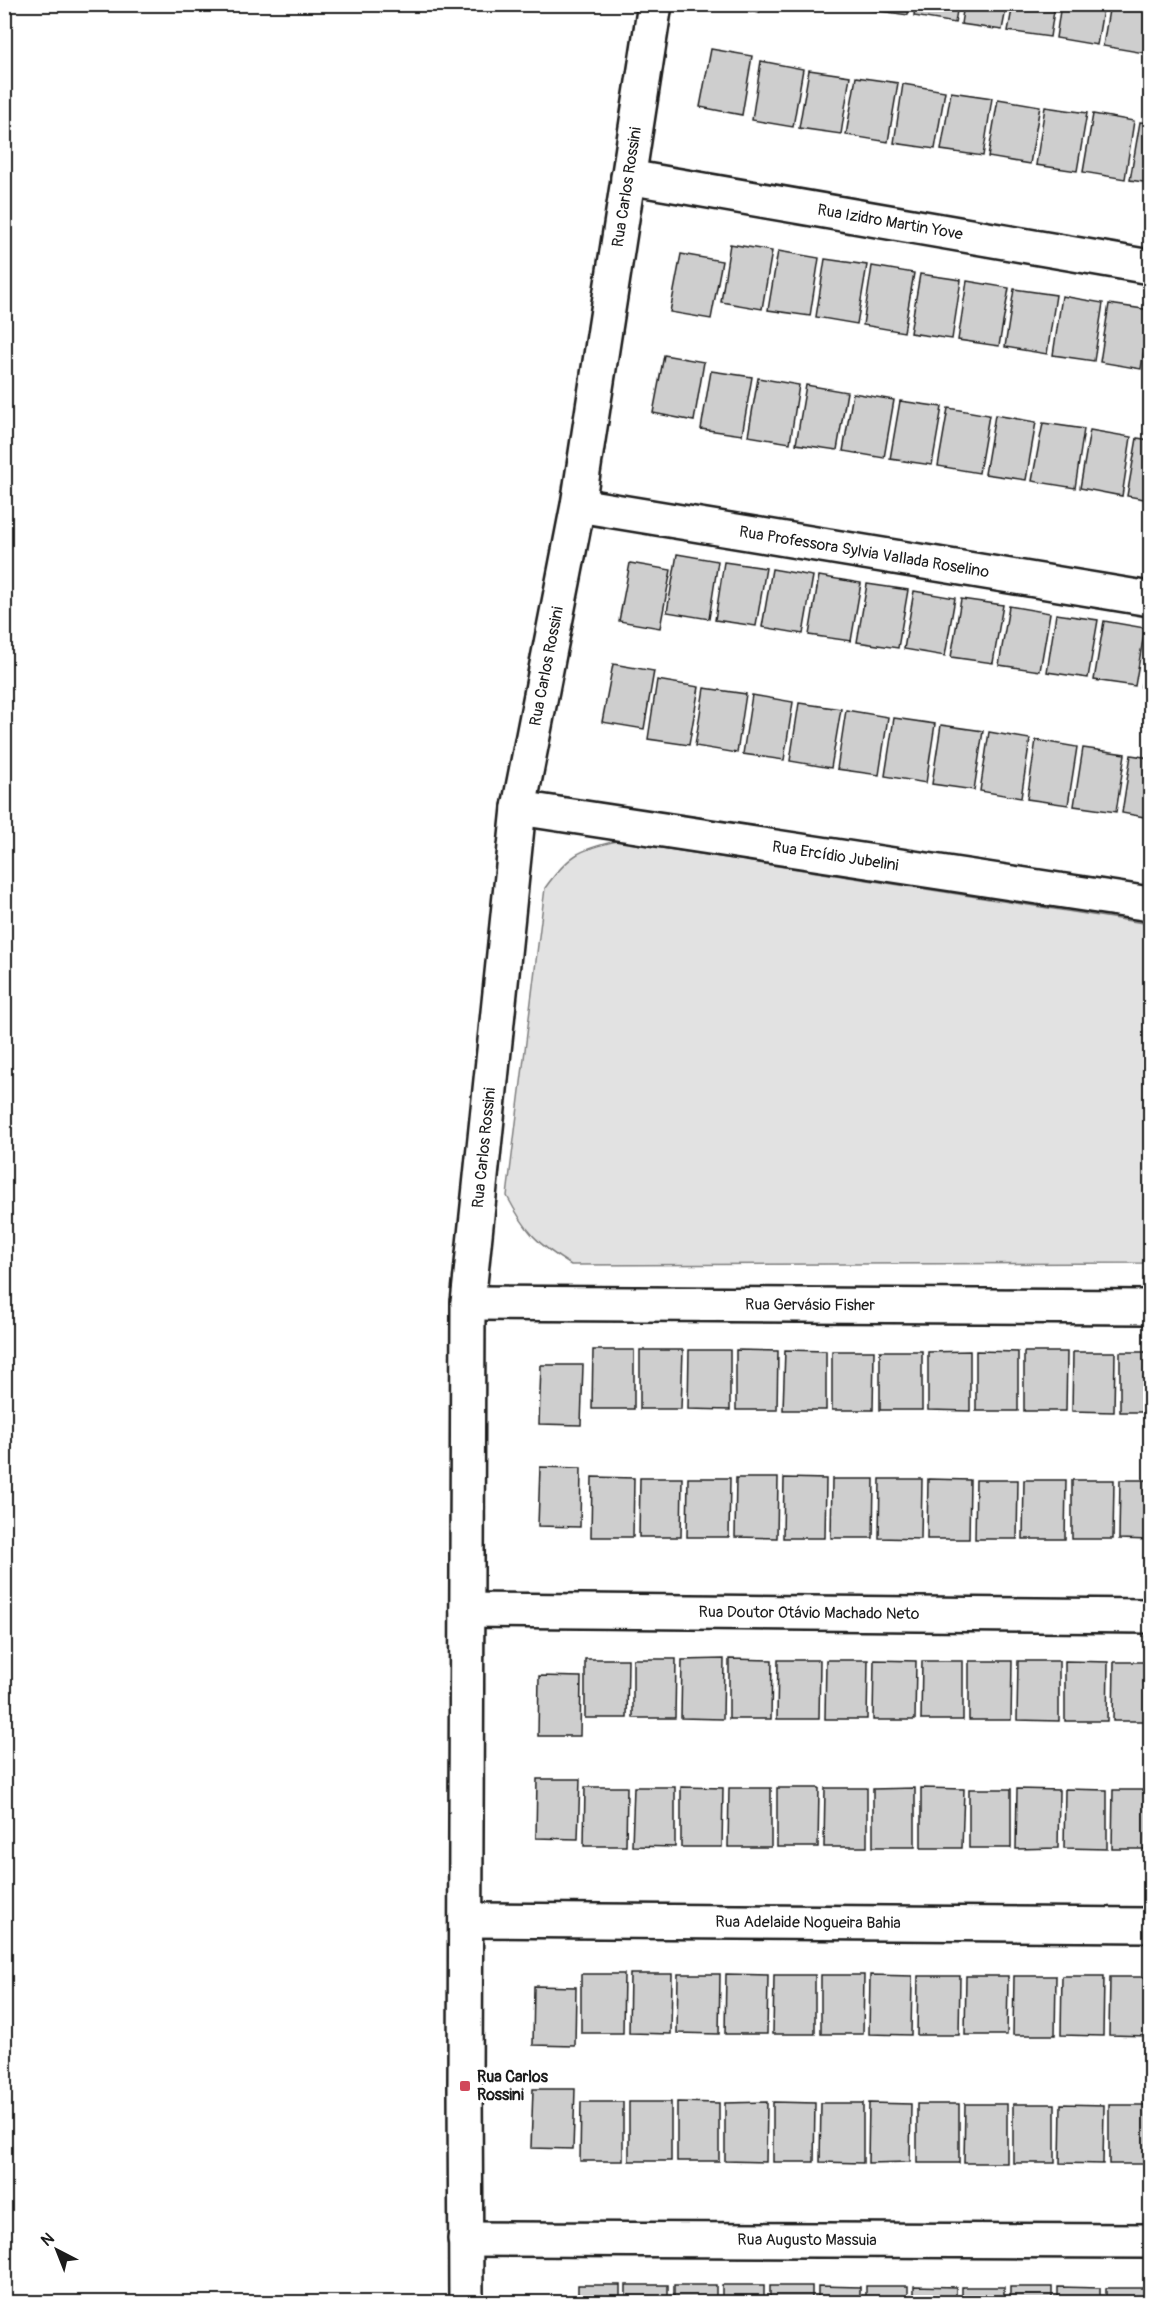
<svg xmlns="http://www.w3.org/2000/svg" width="1155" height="2307" font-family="Pangolin,sans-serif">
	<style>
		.green { fill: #e2e2e2; stroke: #7f7f7f; stroke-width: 1.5 }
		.building { fill: #cecece; stroke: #1c1c1c; stroke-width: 1.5 }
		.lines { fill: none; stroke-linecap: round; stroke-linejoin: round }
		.street-casing { stroke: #1c1c1c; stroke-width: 38 }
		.street { stroke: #fff; stroke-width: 33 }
		.poi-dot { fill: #d1495b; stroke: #fff; stroke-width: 2 }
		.labels { text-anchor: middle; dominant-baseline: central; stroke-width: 6; stroke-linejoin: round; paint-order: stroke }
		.street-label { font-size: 16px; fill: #1c1c1c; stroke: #fff }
		.poi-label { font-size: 16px; font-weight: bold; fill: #1c1c1c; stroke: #fff; text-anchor: start }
	</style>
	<rect width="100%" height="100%" fill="#fff"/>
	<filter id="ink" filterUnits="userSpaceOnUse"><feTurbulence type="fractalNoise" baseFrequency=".0167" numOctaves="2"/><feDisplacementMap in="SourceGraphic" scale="12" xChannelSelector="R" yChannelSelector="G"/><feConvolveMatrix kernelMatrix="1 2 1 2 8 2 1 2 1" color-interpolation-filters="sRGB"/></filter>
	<g filter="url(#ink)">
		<path class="green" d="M617 841 1150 924V1263L571 1265C537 1244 526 1232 507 1196L545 888C568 856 579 849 617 841Z"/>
		<g class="building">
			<path d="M718 4H760L759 13Z"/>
			<path d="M867 4H909L908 15 866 9Z"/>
			<path d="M915 4H958L955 23 914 16Z"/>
			<path d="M964 4H1007L1002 30 961 24Z"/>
			<path d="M1013 4H1055L1050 37 1008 31Z"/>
			<path d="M1061 4H1104L1097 45 1056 38Z"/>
			<path d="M1110 4H1150L1144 53 1103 46Z"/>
			<path d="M711 49 752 56 742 115 700 107Z"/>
			<path d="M761 61 803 69 793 127 752 120Z"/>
			<path d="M809 70 850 76 841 134 799 128Z"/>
			<path d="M856 77 898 83 888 142 846 135Z"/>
			<path d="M903 84 945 91 935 149 894 143Z"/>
			<path d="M951 92 992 98 983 156 941 150Z"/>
			<path d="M998 99 1040 106 1030 164 988 157Z"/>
			<path d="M1045 107 1087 113 1077 171 1036 165Z"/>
			<path d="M1093 114 1134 121 1125 179 1083 172Z"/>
			<path d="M1140 122 1150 123V183L1130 180Z"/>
			<path d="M730 244 772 251 762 309 721 302Z"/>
			<path d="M778 251 819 258 810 316 768 310Z"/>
			<path d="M681 254 722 261 711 319 670 312Z"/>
			<path d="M825 259 867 265 857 324 816 317Z"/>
			<path d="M872 266 914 273 904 332 863 325Z"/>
			<path d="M920 274 961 280 952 339 910 333Z"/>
			<path d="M967 281 1009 288 999 346 958 340Z"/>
			<path d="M1014 289 1056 295 1047 354 1005 347Z"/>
			<path d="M1062 296 1103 303 1094 361 1053 355Z"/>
			<path d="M1109 304 1150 310 1141 369 1100 362Z"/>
			<path d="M664 355 704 362 694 421 653 413Z"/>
			<path d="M711 371 752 377 742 435 701 429Z"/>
			<path d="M758 378 799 385 790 443 748 436Z"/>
			<path d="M806 385 847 392 837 450 796 444Z"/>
			<path d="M853 393 894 400 884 458 843 451Z"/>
			<path d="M900 401 942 407 932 465 890 459Z"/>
			<path d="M948 408 989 415 979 473 938 466Z"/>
			<path d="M995 415 1036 422 1026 480 985 474Z"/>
			<path d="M1043 423 1084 429 1075 488 1032 481Z"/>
			<path d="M1090 430 1131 437 1122 496 1080 488Z"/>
			<path d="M1137 438 1150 440V500L1127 496Z"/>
			<path d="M677 554 718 561 709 619 667 612Z"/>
			<path d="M724 562 766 568 756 626 715 620Z"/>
			<path d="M630 563 671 570 660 628 619 621Z"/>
			<path d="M772 569 813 576 803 634 762 627Z"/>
			<path d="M819 576 861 583 851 641 809 635Z"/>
			<path d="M867 584 908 590 898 648 857 642Z"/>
			<path d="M914 591 955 598 945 656 904 649Z"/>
			<path d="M961 599 1003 605 993 663 951 657Z"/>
			<path d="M1009 606 1050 613 1040 671 999 665Z"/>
			<path d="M1056 614 1098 620 1088 678 1047 672Z"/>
			<path d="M1104 621 1145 628 1135 686 1094 680Z"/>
			<path d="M1150 631V689L1141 687Z"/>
			<path d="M613 664 654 671 644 729 602 722Z"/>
			<path d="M657 680 699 687 689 745 648 739Z"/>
			<path d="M704 688 746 694 737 753 695 746Z"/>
			<path d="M752 695 793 702 784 760 743 754Z"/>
			<path d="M799 703 841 709 831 768 790 761Z"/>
			<path d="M846 710 888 717 879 775 837 769Z"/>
			<path d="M894 718 935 724 926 783 885 776Z"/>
			<path d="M941 725 983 731 974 790 932 784Z"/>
			<path d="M989 732 1030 739 1021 798 980 791Z"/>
			<path d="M1036 740 1077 747 1068 805 1027 799Z"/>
			<path d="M1083 748 1125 754 1116 812 1074 806Z"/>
			<path d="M1131 755 1150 758V818L1122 813Z"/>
			<path d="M593 1350H634V1409H592Z"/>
			<path d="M640 1350H683L681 1409H640Z"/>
			<path d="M689 1350H730V1410L688 1409Z"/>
			<path d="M736 1350 778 1351 777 1410H736Z"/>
			<path d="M785 1350 826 1351V1410H783Z"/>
			<path d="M832 1351H874L873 1410H832Z"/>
			<rect x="880" y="1351" width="42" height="59"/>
			<path d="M970 1351V1411L928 1410V1352Z"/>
			<path d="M976 1351 1018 1352V1411H976Z"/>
			<path d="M1024 1352H1067L1066 1411H1024Z"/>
			<path d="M1073 1352H1115L1114 1412 1072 1411Z"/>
			<rect x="1120" y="1352" width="30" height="60"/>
			<path d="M541 1365H583L581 1425 539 1424Z"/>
			<path d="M540 1467 581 1468 580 1527 538 1526Z"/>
			<path d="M592 1477 634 1478 633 1537H591Z"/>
			<path d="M640 1478H682L681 1537H639Z"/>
			<path d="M688 1478H730L729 1537H687Z"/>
			<path d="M736 1478H778L777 1538 735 1537Z"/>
			<path d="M784 1478 826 1479 825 1538H783Z"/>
			<path d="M832 1479H874L873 1538H831Z"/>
			<path d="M880 1479H922L921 1539 879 1538Z"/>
			<path d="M928 1479 970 1480 969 1539H927Z"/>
			<path d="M976 1480H1018L1017 1539H975Z"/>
			<path d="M1024 1480H1066L1065 1539H1023Z"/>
			<path d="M1072 1480H1114L1113 1539H1072Z"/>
			<path d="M1120 1480H1150V1540L1119 1539Z"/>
			<path d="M585 1659H628L627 1718H585Z"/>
			<path d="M633 1659H676L675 1718H633Z"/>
			<path d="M724 1659 723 1719 681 1718 682 1660Z"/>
			<path d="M729 1659 772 1660 771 1719H729Z"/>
			<path d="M778 1660H820L819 1719H777Z"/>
			<path d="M826 1660H868L867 1719H825Z"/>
			<path d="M874 1660 916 1661 915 1720H873Z"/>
			<path d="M922 1661H963V1720H921Z"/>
			<path d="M969 1661H1012L1011 1720H969Z"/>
			<path d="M1018 1661H1059V1721L1017 1720Z"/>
			<path d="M1065 1661 1108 1662 1107 1721H1065Z"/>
			<path d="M1114 1662H1150V1721H1113Z"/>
			<path d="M539 1676 581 1677 580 1736H538Z"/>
			<path d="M537 1779H580L578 1839 536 1838Z"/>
			<path d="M585 1787H627L626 1846H584Z"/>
			<path d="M634 1787H675V1847L632 1846Z"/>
			<path d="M681 1787 723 1788 722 1847H681Z"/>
			<path d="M729 1788H771V1847H728Z"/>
			<path d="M777 1788H819L818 1847H777Z"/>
			<path d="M825 1788H867V1847H824Z"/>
			<path d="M915 1788V1847H873V1789Z"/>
			<path d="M921 1788 964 1789 962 1848H921Z"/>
			<rect x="969" y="1789" width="42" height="59"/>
			<path d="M1017 1789 1059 1790 1058 1848 1016 1849Z"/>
			<path d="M1065 1789 1107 1790V1849L1064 1848Z"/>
			<path d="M1113 1790H1150V1849H1112Z"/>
			<path d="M581 1974H624L623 2033H581Z"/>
			<path d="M630 1974H672L671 2034 629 2033Z"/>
			<path d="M678 1974H720L719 2034 677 2033Z"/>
			<path d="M726 1974 768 1975 767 2034H725Z"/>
			<path d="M774 1975H815V2034H773Z"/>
			<path d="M821 1975H864L863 2034H821Z"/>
			<path d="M870 1975 912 1976 911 2035 869 2034Z"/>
			<path d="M918 1976H960L959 2035H917Z"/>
			<path d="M966 1976H1008L1007 2035H965Z"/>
			<path d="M1014 1976H1056L1055 2035H1013Z"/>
			<path d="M1062 1976H1104L1103 2036 1061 2035Z"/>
			<path d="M1110 1977H1150V2036L1109 2035Z"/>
			<path d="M534 1986 576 1987 575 2046 533 2045Z"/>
			<path d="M533 2089H575L573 2149 531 2148Z"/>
			<path d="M581 2102H623V2161H580Z"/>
			<rect x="629" y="2102" width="42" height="59"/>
			<path d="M677 2102 719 2103V2161H677Z"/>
			<path d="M767 2102 766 2162 725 2161V2103Z"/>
			<path d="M773 2102 815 2103 814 2162H773Z"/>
			<path d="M821 2103H863V2163L820 2162Z"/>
			<path d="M869 2103 911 2104 910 2162 868 2163Z"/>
			<rect x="917" y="2104" width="42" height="59"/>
			<path d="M965 2104H1007V2163H964Z"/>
			<rect x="1013" y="2104" width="42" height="59"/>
			<path d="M1061 2104 1104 2105 1103 2164 1060 2163Z"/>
			<rect x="1109" y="2105" width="41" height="59"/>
			<rect x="578" y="2285" width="42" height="17"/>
			<rect x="626" y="2285" width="42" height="17"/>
			<rect x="674" y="2285" width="42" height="17"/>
			<rect x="722" y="2285" width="42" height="17"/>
			<rect x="770" y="2286" width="42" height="16"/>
			<path d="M818 2286 860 2287V2302H818Z"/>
			<rect x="866" y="2286" width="42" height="16"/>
			<path d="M914 2286 956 2287V2302H914Z"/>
			<rect x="962" y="2287" width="42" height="15"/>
			<rect x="1010" y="2287" width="42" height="15"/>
			<path d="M1058 2287 1100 2288V2302H1058Z"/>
			<rect x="1106" y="2288" width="42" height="14"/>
		</g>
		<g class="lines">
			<g class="street-casing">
				<g id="street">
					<path id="s1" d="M628 177 1150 267"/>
					<path id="s2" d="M578 505 1150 599"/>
					<path id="s3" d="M519 808 1150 904"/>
					<path id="s4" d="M468 1303 1150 1307"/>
					<path id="s5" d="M467 1610 1150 1616"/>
					<path id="s6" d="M466 1920 1150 1925"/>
					<path id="s7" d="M465 2239 1150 2241"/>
					<path id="s8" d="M466 2302 465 2086 468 1303 519 808 578 505 655 4"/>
				</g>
			</g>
			<use href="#street" class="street"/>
		</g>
	</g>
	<rect class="poi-dot" x="459" y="2080" width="12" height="12" rx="3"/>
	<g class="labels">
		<g class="street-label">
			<text stroke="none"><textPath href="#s8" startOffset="2127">Rua Carlos Rossini</textPath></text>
			<text stroke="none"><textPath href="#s1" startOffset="266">Rua Izidro Martin Yove</textPath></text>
			<text stroke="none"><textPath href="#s2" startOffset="290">Rua Professora Sylvia Vallada Roselino</textPath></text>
			<text stroke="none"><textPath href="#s8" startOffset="1641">Rua Carlos Rossini</textPath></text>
			<text stroke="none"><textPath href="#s3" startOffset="320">Rua Ercídio Jubelini</textPath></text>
			<text stroke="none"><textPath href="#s8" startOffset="1155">Rua Carlos Rossini</textPath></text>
			<text stroke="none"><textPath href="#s4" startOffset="342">Rua Gervásio Fisher</textPath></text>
			<text stroke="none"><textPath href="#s5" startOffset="342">Rua Doutor Otávio Machado Neto</textPath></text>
			<text stroke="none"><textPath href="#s6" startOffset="342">Rua Adelaide Nogueira Bahia</textPath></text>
			<text stroke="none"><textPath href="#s7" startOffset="342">Rua Augusto Massuia</textPath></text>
		</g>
		<g class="poi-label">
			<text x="477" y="2077">Rua Carlos<tspan x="477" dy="18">Rossini</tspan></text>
		</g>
	</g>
	<rect width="1155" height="2307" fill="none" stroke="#fff" stroke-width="24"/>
	<rect x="12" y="12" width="1131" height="2283" fill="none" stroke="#1c1c1c" stroke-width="2" filter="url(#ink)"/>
	<g transform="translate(57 2250) rotate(318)" stroke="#ffffff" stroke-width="4.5" paint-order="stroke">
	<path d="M0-4.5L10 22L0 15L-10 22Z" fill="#1c1c1c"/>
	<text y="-9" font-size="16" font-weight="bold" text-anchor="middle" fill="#1c1c1c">N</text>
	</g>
</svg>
